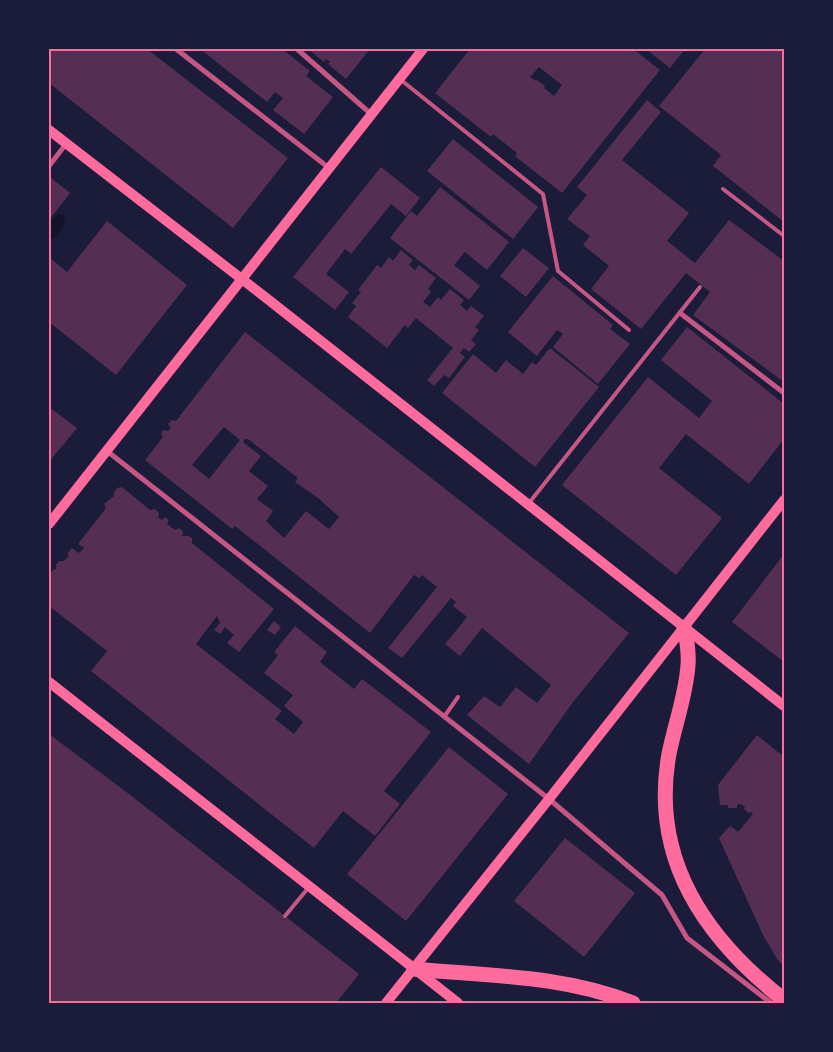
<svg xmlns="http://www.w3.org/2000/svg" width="833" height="1052" font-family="'Public Sans',sans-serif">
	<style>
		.water { fill: #12122b }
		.building { fill: #542f53; fill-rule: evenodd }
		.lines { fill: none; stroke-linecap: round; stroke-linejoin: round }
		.service { stroke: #c65784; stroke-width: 4 }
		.minor { stroke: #c65784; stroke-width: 5 }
		.secondary { stroke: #ff6b9d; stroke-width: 10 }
		.motorway { stroke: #ff6b9d; stroke-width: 15 }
		.neatline { fill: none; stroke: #ff6b9d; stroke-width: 2 }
	</style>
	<rect width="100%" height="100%" fill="#1b1b3a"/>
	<path class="water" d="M59 214 64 215C67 226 59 236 49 240V222Z"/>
	<g class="building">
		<path d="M49 49H147L288 158 233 228 49 83Z"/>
		<path d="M200 49H282L310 71 306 76 333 97 304 134 273 110 283 98 275 92 267 102Z"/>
		<path d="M308 49H370L346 79 328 64 330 62 326 59 324 62Z"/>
		<path d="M470 49H633L660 70 562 193 515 156 517 153 493 134 491 137 435 93ZM539 67 562 85 554 96 544 88 545 86 537 80 536 81 530 77Z"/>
		<path d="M646 49H685L670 68Z"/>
		<path d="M705 49H784V222L713 166 721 155 659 106Z"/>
		<path d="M647 100 661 112 622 160 689 213 667 241 695 263 729 220 784 261V382L693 315 710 292 686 273 641 329 591 289 609 266 583 245 590 236 567 219 587 195 577 187Z"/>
		<path d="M453 139 538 207 513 239 427 171Z"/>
		<path d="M381 167 420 198 406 216 391 204 351 254 345 249 326 274 349 292 335 310 293 277Z"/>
		<path d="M50 177 70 193 49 220V178Z"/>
		<path d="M440 187 509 242 487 270 465 252 454 265 480 286 469 300 390 238 411 211 417 216Z"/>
		<path d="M107 221 187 285 116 375 49 322V257L67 272Z"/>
		<path d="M523 248 549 268 526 297 500 276Z"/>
		<path d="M401 250 413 260 409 265 415 270 419 265 436 278 428 289 431 292 423 302 430 307 438 297 441 300 450 289 464 300 460 305 467 311 471 306 484 316 475 327 479 330 471 340 476 344 469 352 464 348 460 353 465 357 449 378 444 375 434 386 427 380 453 348 416 318 408 328 405 325 387 348 348 317 356 306 352 303 361 292 358 290 377 265 381 268 389 257 393 261Z"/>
		<path d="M553 276 613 325 610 329 630 344 598 384 553 347 563 334 557 330 537 356 508 332Z"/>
		<path d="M687 327 784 404V439L749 484 686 434 659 468 722 518 676 575 562 485 648 377 699 418 712 401 661 360Z"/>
		<path d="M245 332 629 633 573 702 529 764 467 715 484 696 500 707 516 687 537 703 551 685 482 628 460 656 445 644 467 617 453 606 456 602 451 598 402 658 388 648 437 587 422 575 419 578 414 575 370 633 235 526 232 529 145 460 163 437 161 434 163 430 168 431 171 428 168 424 172 420 176 421ZM224 427 240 440 209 479 192 465ZM245 439H248L298 478 295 482 318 498 339 517 329 529 306 511 284 538 266 521 273 511 257 499 268 486 249 471 261 456 243 442Z"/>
		<path d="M550 348 599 387 535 467 442 393 473 354 496 373 506 360 523 374 532 362 536 365Z"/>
		<path d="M49 407 77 428 49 462Z"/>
		<path d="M122 487 150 510 155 509 159 513 158 517 162 520 165 517 169 520 167 524 175 530 179 528 183 531 182 536H188L192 538V543L274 609 239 652 227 643 234 635 225 627 220 634 214 630 220 623 217 616 196 644 282 711 275 719 294 734 303 722 284 706 293 695 264 673 278 655 274 652 295 626 327 652 320 662 354 689 362 679 431 732 384 791 400 804 375 836 343 811 314 848 91 671 107 651 49 606 50 574 53 570 56 569V565L59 561H64L69 556 67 554 72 548 79 553 84 548 78 544 106 508 104 504 114 496V493L117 488Z"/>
		<path d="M784 554V662L732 622Z"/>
		<path d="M274 621 281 627 275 635 267 630Z"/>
		<path d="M49 734 129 794 359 974 336 1003H49Z"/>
		<path d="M757 735 784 757V966L777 959 763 935 719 838 730 826 738 832 753 814 751 812 749 813 744 809 745 807 741 804 737 805V808H728V805H720L718 785Z"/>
		<path d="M449 747 508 794 406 921 347 874Z"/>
		<path d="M565 838 635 893 584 957 514 901Z"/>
	</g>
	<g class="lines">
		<g class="service">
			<path d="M401 80 543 194 558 271 629 330"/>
			<path d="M723 189 784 236"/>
			<path d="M529 503 700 287"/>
			<path d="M444 717 458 697"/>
			<path d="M285 916 309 887"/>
		</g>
		<g class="minor">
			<path d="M176 49 329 168"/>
			<path d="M297 49 371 114"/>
			<path d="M49 166 66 144"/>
			<path d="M680 313 784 393"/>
			<path d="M107 451 549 799 662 895 687 938 771 1003"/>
		</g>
		<g class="secondary">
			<path d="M49 130 265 297 784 706"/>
			<path d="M49 524 423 49"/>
			<path d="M49 682 458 1003"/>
			<path d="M386 1003 549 799 784 500"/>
		</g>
		<g class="motorway">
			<path d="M684 627C687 640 689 652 688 665 686 695 675 724 669 754 650 859 705 938 784 1000"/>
			<path d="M414 969C488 976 562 975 633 1003"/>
		</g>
	</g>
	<rect width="833" height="1052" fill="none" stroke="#1b1b3a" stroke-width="100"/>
	<rect x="50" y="50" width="733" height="952" class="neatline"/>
</svg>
